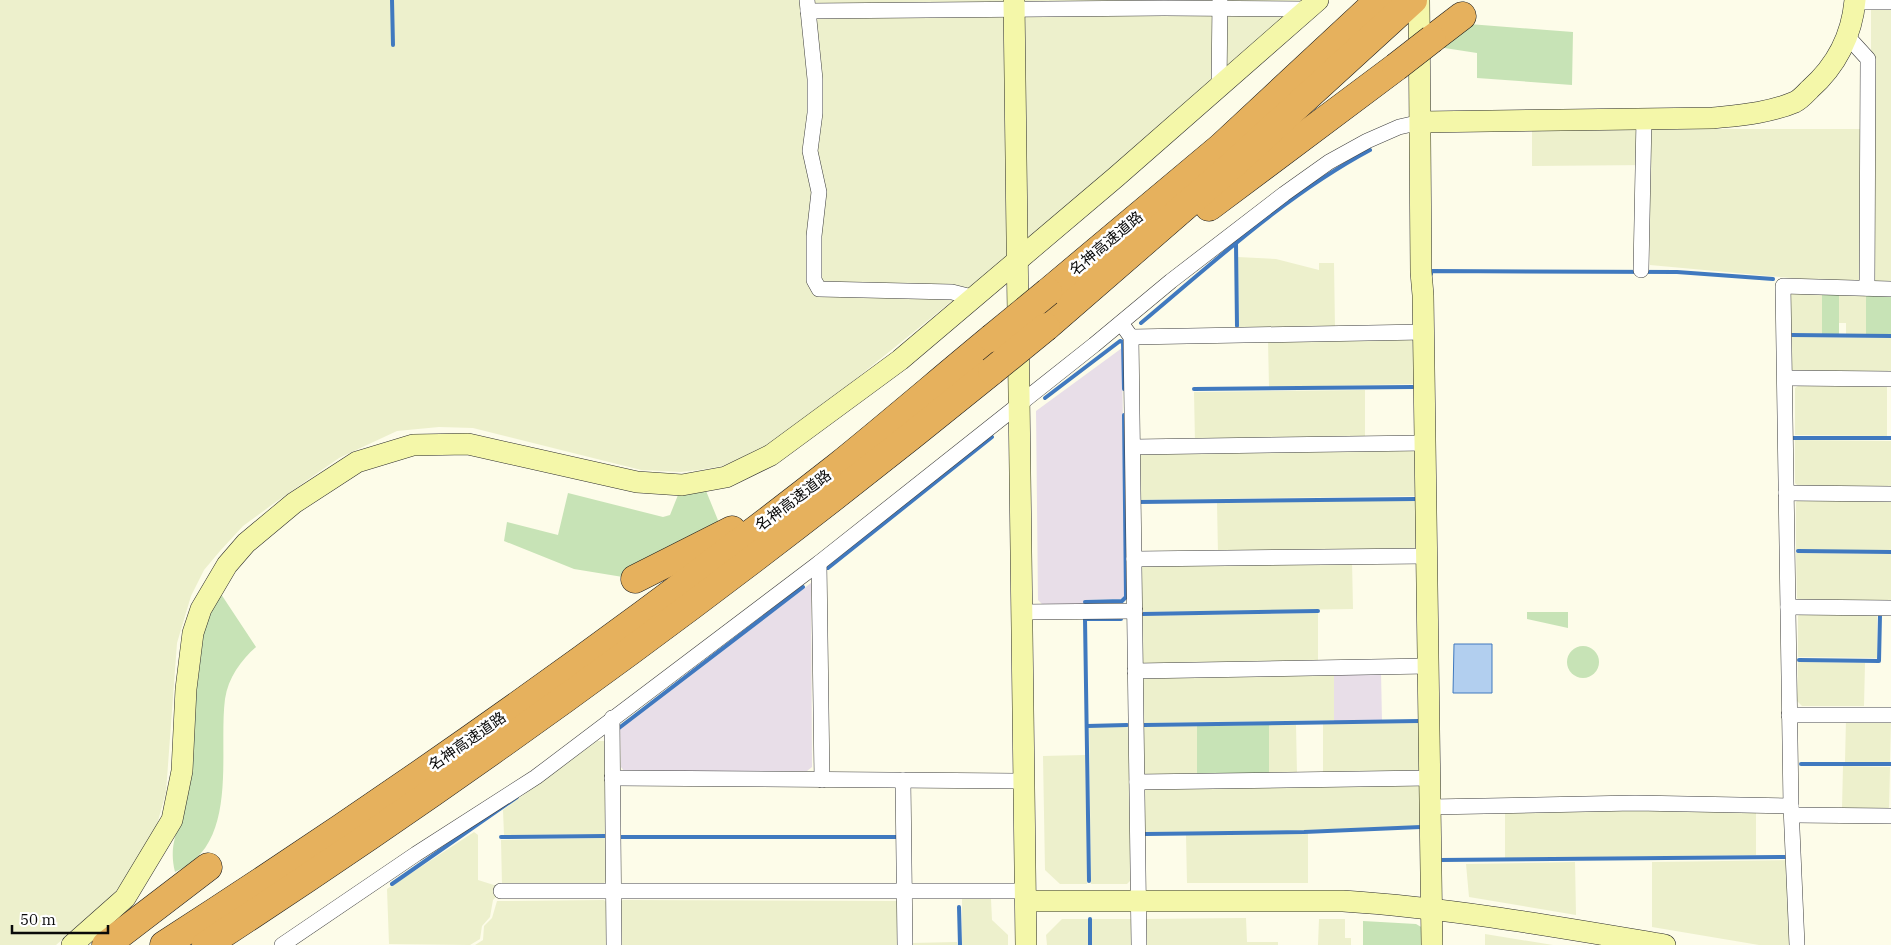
<svg xmlns="http://www.w3.org/2000/svg" width="1891" height="945" font-family="'IBM Plex Serif','Noto Sans JP',serif">
	<style>
		.industrial { fill: #e8dee8 }
		.farmland { fill: #edf0cc }
		.green { fill: #c7e3b6 }
		.water { fill: #b2cfef; stroke: #4079bf }
		.lines { fill: none; stroke-linecap: round; stroke-linejoin: round }
		.stream { stroke: #4079bf; stroke-width: 4 }
		.street-casing { stroke: #3d3d3d; stroke-width: 16 }
		.secondary-casing { stroke: #2c2c2c; stroke-width: 22 }
		.highway-casing { stroke: #1b1b1b; stroke-width: 29 }
		.street { stroke: #fff; stroke-width: 15 }
		.secondary { stroke: #f4f7a9; stroke-width: 21 }
		.highway { stroke: #e6b15d; stroke-width: 28 }
		.highway-bridge-casing { stroke: #1b1b1b; stroke-width: 29; stroke-linecap: butt }
		.highway-bridge { stroke: #e6b15d; stroke-width: 28 }
		.labels { text-anchor: middle; dominant-baseline: central; stroke-width: 5; stroke-linejoin: round; paint-order: stroke }
		.street-label { font-size: 15px; fill: #0a0a0a; stroke: #fff }
	</style>
	<rect width="100%" height="100%" fill="#fdfce9"/>
	<g class="industrial">
		<path d="M1122 348 1125 597 1122 599 1084 600V605H1043L1038 600 1036 411Z"/>
		<path d="M811 583 812 767 807 771H624L621 767 620 727Z"/>
		<path d="M1381 672 1382 721H1334V673Z"/>
	</g>
	<g class="farmland">
		<path d="M0 0H1302L1160 133 853 381 756 453 722 466 699 470 681 472 641 470 473 428 439 427 397 431 339 458 273 504 243 526 220 551 204 570 191 596 177 643 166 792 155 832 136 867 109 899 56 945H0Z"/>
		<path d="M1871 0H1891V284H1856L1650 265V165L1532 166V129H1871Z"/>
		<path d="M1238 257 1276 259 1319 270V263H1334L1335 328 1239 329Z"/>
		<path d="M1794 292 1822 294V334L1791 333V294Z"/>
		<path d="M1839 295 1866 296V334H1846V323H1839Z"/>
		<path d="M1409 337 1416 342V384L1269 387 1268 340Z"/>
		<path d="M1791 337 1891 338V374L1794 373 1791 370Z"/>
		<path d="M1798 386 1887 387V436L1795 435V388Z"/>
		<path d="M1365 390V439L1195 442 1194 392Z"/>
		<path d="M1795 440 1891 441V489L1800 488 1795 483Z"/>
		<path d="M1414 449 1418 452V496L1138 500 1137 456 1142 452Z"/>
		<path d="M1800 498H1891V550H1796V502Z"/>
		<path d="M1418 500 1419 544 1413 551 1218 553 1217 503Z"/>
		<path d="M1796 553 1891 554V603L1801 602 1797 598Z"/>
		<path d="M1352 561 1353 609 1139 612V570L1144 564Z"/>
		<path d="M1802 612 1877 613V658L1798 657V616Z"/>
		<path d="M1318 613V662L1144 665 1140 662 1139 616Z"/>
		<path d="M1798 662 1865 663 1864 706H1802L1797 701Z"/>
		<path d="M1334 673V720L1140 723V680L1147 675Z"/>
		<path d="M1846 719 1891 720 1890 762H1845Z"/>
		<path d="M1421 723 1419 772 1323 774V724Z"/>
		<path d="M1269 725H1296L1297 774H1269Z"/>
		<path d="M1131 726 1132 879 1127 884H1091L1089 727Z"/>
		<path d="M1197 726V775L1145 776 1141 772 1140 727Z"/>
		<path d="M597 741H606L607 834 504 835 503 810Z"/>
		<path d="M1085 755 1087 884H1060L1045 870 1043 756Z"/>
		<path d="M1843 766 1890 767 1889 810 1842 809Z"/>
		<path d="M1418 783 1422 786V826L1304 830 1143 832 1142 792 1147 786Z"/>
		<path d="M1635 810 1756 813V855L1505 858V811Z"/>
		<path d="M474 832 478 835V880L497 886V896L493 900 490 917 482 926 480 939 470 945 389 944 387 889Z"/>
		<path d="M1308 833V883H1187L1186 835Z"/>
		<path d="M607 838 608 879 604 883 502 885 501 840Z"/>
		<path d="M1791 860 1792 945H1759L1652 927V862Z"/>
		<path d="M1575 862 1576 915 1469 897 1466 864Z"/>
		<path d="M962 899H991L992 920 1008 935V945H962Z"/>
		<path d="M604 900 608 904 609 945H475L483 940 484 926 492 918 497 901Z"/>
		<path d="M623 900 897 901 900 945H622L621 901Z"/>
		<path d="M1246 918 1247 942H1278V945H1144V919Z"/>
		<path d="M1062 919H1088V945H1047L1046 935Z"/>
		<rect x="1092" y="919" width="41" height="26"/>
		<path d="M1319 919H1345V938H1351V945H1318Z"/>
		<path d="M1485 934 1553 945H1485Z"/>
		<path d="M957 942 958 945H910V943Z"/>
	</g>
	<g class="green">
		<path d="M1469 24 1573 32 1572 85 1477 78V53L1438 47Z"/>
		<path d="M1822 294 1839 295V334H1822Z"/>
		<rect x="1866" y="296" width="25" height="38"/>
		<path d="M702 481 724 535 635 579 574 569 504 541 507 522 558 535 568 493 663 517 670 515 682 485Z"/>
		<path d="M219 591 256 647C241 660 228 678 225 699 218 753 240 845 175 872 170 852 174 839 180 821L197 646Z"/>
		<path d="M1527 612H1568V628L1527 619Z"/>
		<circle cx="1583" cy="662" r="16"/>
		<path d="M1269 725V774L1197 775V726Z"/>
		<path d="M1363 921 1416 924 1423 928V945H1363Z"/>
	</g>
	<path class="water" d="M1454 644H1492V693H1453Z"/>
	<g class="lines">
		<g class="stream">
			<path d="M392 0 393 45"/>
			<path d="M1236 244 1237 326"/>
			<path d="M1431 274V271L1677 272 1773 279"/>
			<path d="M1141 323C1214 262 1286 195 1370 150"/>
			<path d="M1791 335 1891 336"/>
			<path d="M1194 389 1413 387"/>
			<path d="M1045 398 1120 341 1123 342 1124 389"/>
			<path d="M1793 438H1891"/>
			<path d="M1138 502 1415 499"/>
			<path d="M1798 551 1891 552"/>
			<path d="M828 568 992 437"/>
			<path d="M1085 602 1122 601 1126 597 1124 415"/>
			<path d="M1142 614 1318 611"/>
			<path d="M1799 660 1879 661 1880 615"/>
			<path d="M1144 725 1419 721"/>
			<path d="M1087 726 1127 725"/>
			<path d="M619 728 803 587"/>
			<path d="M1801 764H1891"/>
			<path d="M1145 834 1304 832 1421 827"/>
			<path d="M501 837 605 836"/>
			<path d="M619 837H896"/>
			<path d="M1440 860 1786 857"/>
			<path d="M1089 881 1085 619H1121"/>
			<path d="M392 884 517 797"/>
			<path d="M959 907 960 945"/>
			<path d="M1090 919V945"/>
		</g>
		<g class="street-casing">
			<g id="street">
				<path d="M807 0 815 79V113L810 151 819 192 814 236V280L819 289 952 292 972 297"/>
				<path d="M1855 2H1891"/>
				<path d="M808 11 1164 8 1308 9"/>
				<path d="M1847 36 1868 59 1867 288"/>
				<path d="M1219 88 1220 0"/>
				<path d="M1641 270 1644 118"/>
				<path d="M1121 323 1131 337 1139 945"/>
				<path d="M1131 337 1424 332"/>
				<path d="M1785 378 1891 379"/>
				<path d="M1133 447 1425 443"/>
				<path d="M1786 493 1891 494"/>
				<path d="M1134 559 1427 556"/>
				<path d="M819 563 822 780"/>
				<path d="M1788 607 1891 608"/>
				<path d="M1022 612 1135 611"/>
				<path d="M1135 671 1428 666"/>
				<path d="M1789 715H1891"/>
				<path d="M612 718 614 945"/>
				<path d="M612 778 1024 781"/>
				<path d="M903 780 905 945"/>
				<path d="M1137 782 1429 778"/>
				<path d="M1430 807 1635 803 1791 806"/>
				<path d="M1793 815 1891 816"/>
				<path d="M501 891H1026"/>
				<path d="M282 945 416 854 536 777 819 563 1094 345 1171 281 1284 194 1329 162 1367 141 1399 127 1421 122"/>
				<path d="M1797 945 1791 806 1783 286 1891 289"/>
			</g>
		</g>
		<g class="secondary-casing">
			<g id="secondary">
				<path d="M1014 0 1026 945"/>
				<path d="M1419 0 1421 272 1423 295 1432 945"/>
				<path d="M1421 122 1713 118C1741 115 1769 113 1795 102 1801 99 1806 93 1810 89 1836 66 1852 35 1855 0"/>
				<path d="M1026 901H1343C1451 908 1558 927 1665 945"/>
				<path d="M72 945 125 898 172 820 182 771 186 689 193 633 201 609 227 565 246 543 294 503 357 462 413 445 468 444 637 482 682 485 726 477 771 455 900 360 1116 177 1318 0"/>
			</g>
		</g>
		<g class="highway-casing">
			<g id="highway">
				<path d="M1432 39 1462 16"/>
				<path d="M1209 207 1396 67"/>
				<path d="M1048 292 1221 147 1379 0"/>
				<path d="M1046 327 1228 169 1413 0"/>
				<path d="M635 579 732 530"/>
				<path d="M106 945 208 867"/>
				<path d="M164 945C395 796 620 637 837 467 889 425 940 381 992 338"/>
				<path d="M206 945C478 768 740 576 992 371"/>
			</g>
		</g>
		<use href="#street" class="street"/>
		<use href="#secondary" class="secondary"/>
		<use href="#highway" class="highway"/>
		<g class="highway-bridge-casing">
			<g id="highway-bridge">
				<path d="M1396 67 1432 39"/>
				<path d="M992 338 1048 292"/>
				<path d="M992 371 1046 327"/>
			</g>
		</g>
		<use href="#highway-bridge" class="highway-bridge"/>
	</g>
	<g class="labels">
		<g class="street-label">
			<text transform="translate(1106 243) rotate(-40)">名神高速道路</text>
			<text transform="translate(793 500) rotate(-37)">名神高速道路</text>
			<text transform="translate(467 741) rotate(-35)">名神高速道路</text>
		</g>
	</g>
	<path d="M12 925v8h96v-8" fill="none" stroke="#0a0a0a" stroke-width="2.5"/>
	<text x="20" y="925" font-size="15" fill="#0a0a0a" stroke="#ffffff" stroke-width="4" paint-order="stroke">50 m</text>
</svg>
